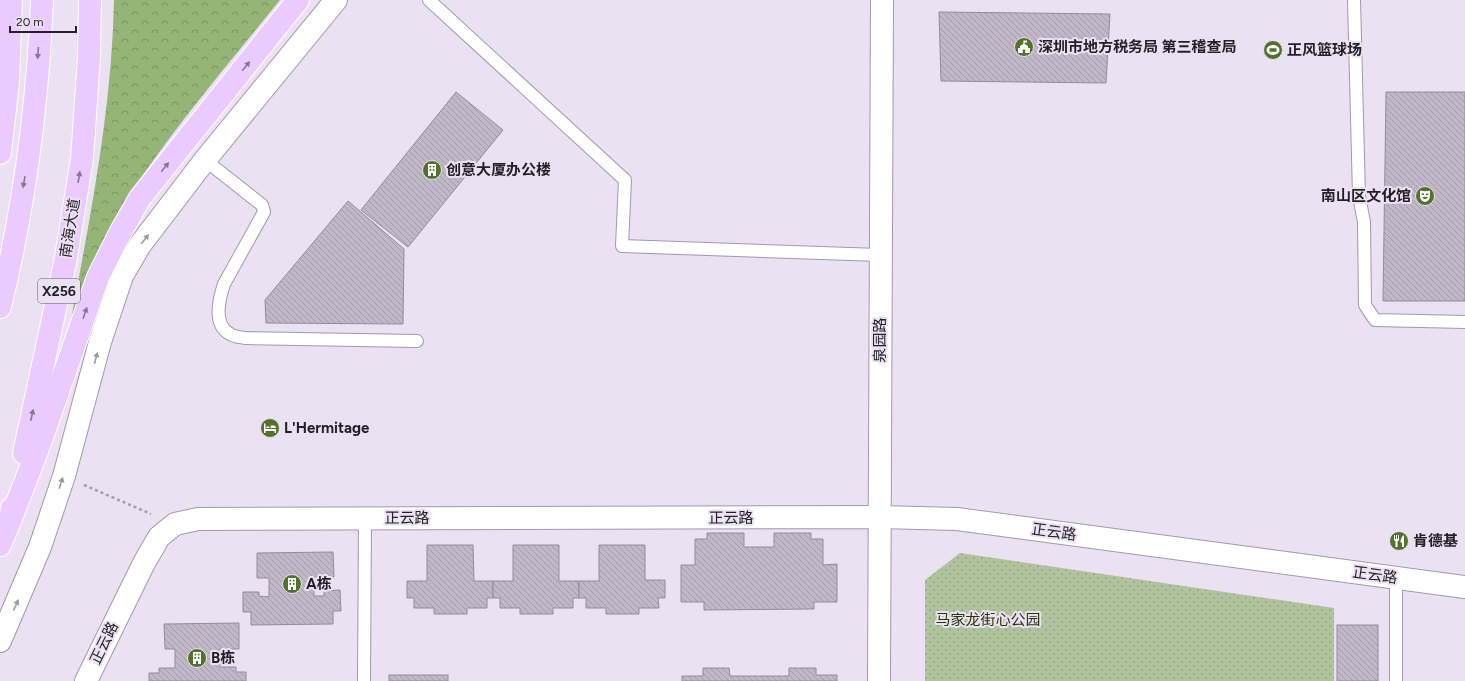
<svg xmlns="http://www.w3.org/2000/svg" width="1465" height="681" font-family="Figtree,'Noto Sans SC',sans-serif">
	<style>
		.forest { fill: url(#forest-crowns) }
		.park { fill: url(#park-dots) }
		.building { fill: url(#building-back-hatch); stroke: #948b9b }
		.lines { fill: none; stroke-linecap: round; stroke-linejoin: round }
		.service-casing { stroke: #a299a9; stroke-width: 14 }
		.minor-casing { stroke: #a299a9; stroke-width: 24 }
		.primary-casing { stroke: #fff; stroke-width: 24 }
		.path { stroke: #a59dab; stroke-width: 2.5; stroke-dasharray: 3 3; stroke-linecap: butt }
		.service { stroke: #fff; stroke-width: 12 }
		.minor { stroke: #fff; stroke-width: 22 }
		.primary { stroke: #ebcbff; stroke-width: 22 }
		.oneway { fill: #877592 }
		.oneway2 { fill: #9c9a9d }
		.labels { text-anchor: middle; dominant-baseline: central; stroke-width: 4; stroke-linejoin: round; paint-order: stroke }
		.shield { fill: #ebe1f2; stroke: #5f5963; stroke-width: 1 }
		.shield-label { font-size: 14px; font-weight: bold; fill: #231f26 }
		.poi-label { font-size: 15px; font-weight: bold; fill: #231f26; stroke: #ebe1f2; text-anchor: start }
		.street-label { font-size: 15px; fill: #231f26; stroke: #ebe1f2 }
		.park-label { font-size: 15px; fill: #233709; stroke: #ebe1f2 }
	</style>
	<defs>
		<pattern id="forest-crowns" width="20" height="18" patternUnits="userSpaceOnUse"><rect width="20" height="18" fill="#95b576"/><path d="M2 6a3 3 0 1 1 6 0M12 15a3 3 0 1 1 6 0" fill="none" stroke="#799361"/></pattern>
		<pattern id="park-dots" width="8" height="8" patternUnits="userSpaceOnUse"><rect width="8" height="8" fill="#afc39d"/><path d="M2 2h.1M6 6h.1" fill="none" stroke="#96a787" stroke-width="1.8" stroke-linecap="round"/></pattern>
		<pattern id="building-back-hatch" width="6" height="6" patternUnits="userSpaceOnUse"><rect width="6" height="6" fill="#c1b7c7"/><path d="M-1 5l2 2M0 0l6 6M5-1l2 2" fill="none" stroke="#a69dab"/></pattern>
	</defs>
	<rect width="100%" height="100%" fill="#ebe1f2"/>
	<path class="forest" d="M114 0H280C226 67 169 133 123 205 100 243 85 284 70 325 90 218 112 109 114 0Z"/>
	<path class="park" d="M960 553 1334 608V681H925V580Z"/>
	<g class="building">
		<path d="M939 12 1110 14 1106 83 941 81Z"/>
		<path d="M456 92 503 130 408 247 361 210Z"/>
		<path d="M1386 92H1465V301H1383Z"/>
		<path d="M348 201 404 249 403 324 266 323 265 300Z"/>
		<path d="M707 533H744V547H774V533H811V539H823V565L837 564V602H814V609L704 610V602H681V565H695V539H707Z"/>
		<path d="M427 545H473L474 581H493V598H487V608H467V614H434V608H414V598H407V581H427Z"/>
		<path d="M513 545H559V581H579V598H573V608H553V614H520V608H500V598H493V581H513Z"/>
		<path d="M599 545H645V580H665V598H658L659 608H639V614H606V608H586V598H579V581H599Z"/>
		<path d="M333 552 334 577H314V596H324V591L340 590 341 611H333V624L251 625V612H243V592H259V596L269 597V578H257V553Z"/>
		<path d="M239 623V649H219L220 667H236V672H246V681H149V673H159V668H175V649H165L164 624Z"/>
		<rect x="1337" y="625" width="41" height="56"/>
		<path d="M703 668H729L730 676H789V668H816V675H837V681H682V676H703Z"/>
		<rect x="389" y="675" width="59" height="6"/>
	</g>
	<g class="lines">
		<g class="service-casing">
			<g id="service">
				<path d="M429 0 625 180 622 246 880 255"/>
				<path d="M1354 0 1359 196 1364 222 1365 305 1375 320 1465 322"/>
				<path d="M205 160 262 205 264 212 224 284C219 299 213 325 230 334 234 337 240 337 245 338L417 341"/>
				<path d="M364 681 365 518"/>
				<path d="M1396 681V578"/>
			</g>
		</g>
		<g class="minor-casing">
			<g id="minor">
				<path d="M0 641 40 547 64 476 100 342 122 276 140 245 205 160 336 0"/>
				<path d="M86 681 144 563 159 537 175 524 198 519 880 517 957 519 1465 587"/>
				<path d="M879 681 882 0"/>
			</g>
		</g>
		<g class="primary-casing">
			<g id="primary">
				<path d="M0 153 8 82 11 0"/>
				<path d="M0 307C24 208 38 101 42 0"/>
				<path d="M24 453 65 263 82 159 89 57 90 0"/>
				<path d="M10 521 39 446 98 277 120 233 140 198 298 0"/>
				<path d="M0 545 10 521 12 508"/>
			</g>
		</g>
		<path class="path" d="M84 485 151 514"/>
		<use href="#service" class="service"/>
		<use href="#minor" class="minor"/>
		<use href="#primary" class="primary"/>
	</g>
	<defs><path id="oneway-solid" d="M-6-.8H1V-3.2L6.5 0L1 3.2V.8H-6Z"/></defs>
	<g class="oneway">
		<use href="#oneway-solid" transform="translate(38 53) rotate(94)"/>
		<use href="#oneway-solid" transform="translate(246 66) rotate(-51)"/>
		<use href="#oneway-solid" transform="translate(165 167) rotate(-51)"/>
		<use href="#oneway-solid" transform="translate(79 177) rotate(-81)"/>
		<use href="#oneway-solid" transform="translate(24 182) rotate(100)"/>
		<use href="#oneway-solid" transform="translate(85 313) rotate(-71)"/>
		<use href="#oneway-solid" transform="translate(32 415) rotate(-78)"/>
	</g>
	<g class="oneway2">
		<use href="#oneway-solid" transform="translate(145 239) rotate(-52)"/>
		<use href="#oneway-solid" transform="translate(96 358) rotate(-75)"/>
		<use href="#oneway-solid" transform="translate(61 483) rotate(-72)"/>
		<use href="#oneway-solid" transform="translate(16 605) rotate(-66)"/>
	</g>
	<defs>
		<g id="civic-disc" transform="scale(1)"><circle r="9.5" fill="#50722a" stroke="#ebe1f2"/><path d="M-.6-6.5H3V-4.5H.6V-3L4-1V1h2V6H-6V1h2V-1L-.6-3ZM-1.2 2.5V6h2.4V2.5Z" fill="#fff"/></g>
		<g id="stadium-disc" transform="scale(1)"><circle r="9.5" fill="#50722a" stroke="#ebe1f2"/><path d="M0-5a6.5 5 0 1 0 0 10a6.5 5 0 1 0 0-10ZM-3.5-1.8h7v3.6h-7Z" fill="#fff"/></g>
		<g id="building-disc" transform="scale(1)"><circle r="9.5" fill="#50722a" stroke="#ebe1f2"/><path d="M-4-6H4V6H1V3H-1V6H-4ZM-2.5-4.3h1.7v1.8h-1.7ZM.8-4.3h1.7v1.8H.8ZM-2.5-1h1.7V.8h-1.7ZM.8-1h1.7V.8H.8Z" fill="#fff"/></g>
		<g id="theatre-disc" transform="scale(1)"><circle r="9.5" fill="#50722a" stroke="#ebe1f2"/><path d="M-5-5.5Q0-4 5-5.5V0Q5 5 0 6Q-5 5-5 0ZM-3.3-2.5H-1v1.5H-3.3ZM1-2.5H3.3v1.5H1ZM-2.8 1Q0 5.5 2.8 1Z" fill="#fff"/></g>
		<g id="hotel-disc" transform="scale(1)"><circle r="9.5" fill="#50722a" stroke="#ebe1f2"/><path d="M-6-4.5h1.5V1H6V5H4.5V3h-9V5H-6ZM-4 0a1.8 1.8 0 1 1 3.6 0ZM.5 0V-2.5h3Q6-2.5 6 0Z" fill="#fff"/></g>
		<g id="restaurant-disc" transform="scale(1)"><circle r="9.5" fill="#50722a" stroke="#ebe1f2"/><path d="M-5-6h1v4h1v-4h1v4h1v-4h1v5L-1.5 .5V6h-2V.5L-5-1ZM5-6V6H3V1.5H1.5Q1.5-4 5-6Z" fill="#fff"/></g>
	</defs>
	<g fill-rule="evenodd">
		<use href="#civic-disc" x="1024" y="47"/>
		<use href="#stadium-disc" x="1273" y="50"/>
		<use href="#building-disc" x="432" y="170"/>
		<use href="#theatre-disc" x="1425" y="196"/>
		<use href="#hotel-disc" x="270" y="428"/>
		<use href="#restaurant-disc" x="1399" y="541"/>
		<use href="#building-disc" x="292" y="584"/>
		<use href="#building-disc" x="197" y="658"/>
	</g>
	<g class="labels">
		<rect class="shield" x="38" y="279" width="42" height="24" rx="3"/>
		<g class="shield-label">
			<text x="59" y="291">X256</text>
		</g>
		<g class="poi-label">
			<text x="1038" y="47">深圳市地方税务局 第三稽查局</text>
			<text x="1287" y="50">正风篮球场</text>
			<text x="446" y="170">创意大厦办公楼</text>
			<text x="1411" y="196" text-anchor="end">南山区文化馆</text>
			<text x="284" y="428">L'Hermitage</text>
			<text x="1413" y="541">肯德基</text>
			<text x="306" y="584">A栋</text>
			<text x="211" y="658">B栋</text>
		</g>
		<g class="street-label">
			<text transform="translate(70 228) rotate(-81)">南海大道</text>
			<text transform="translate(880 340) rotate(-90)">泉园路</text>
			<text x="407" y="518">正云路</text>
			<text x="731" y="518">正云路</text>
			<text transform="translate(1054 532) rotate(8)">正云路</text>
			<text transform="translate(1375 575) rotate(8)">正云路</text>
			<text transform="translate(104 643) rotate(-64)">正云路</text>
		</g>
		<g class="park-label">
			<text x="988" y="620">马家龙街心公园</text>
		</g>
	</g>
	<path d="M10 26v6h66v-6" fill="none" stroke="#231f26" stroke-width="2"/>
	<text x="16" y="26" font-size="12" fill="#231f26" stroke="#ebe1f2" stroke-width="3" paint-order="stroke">20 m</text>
</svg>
